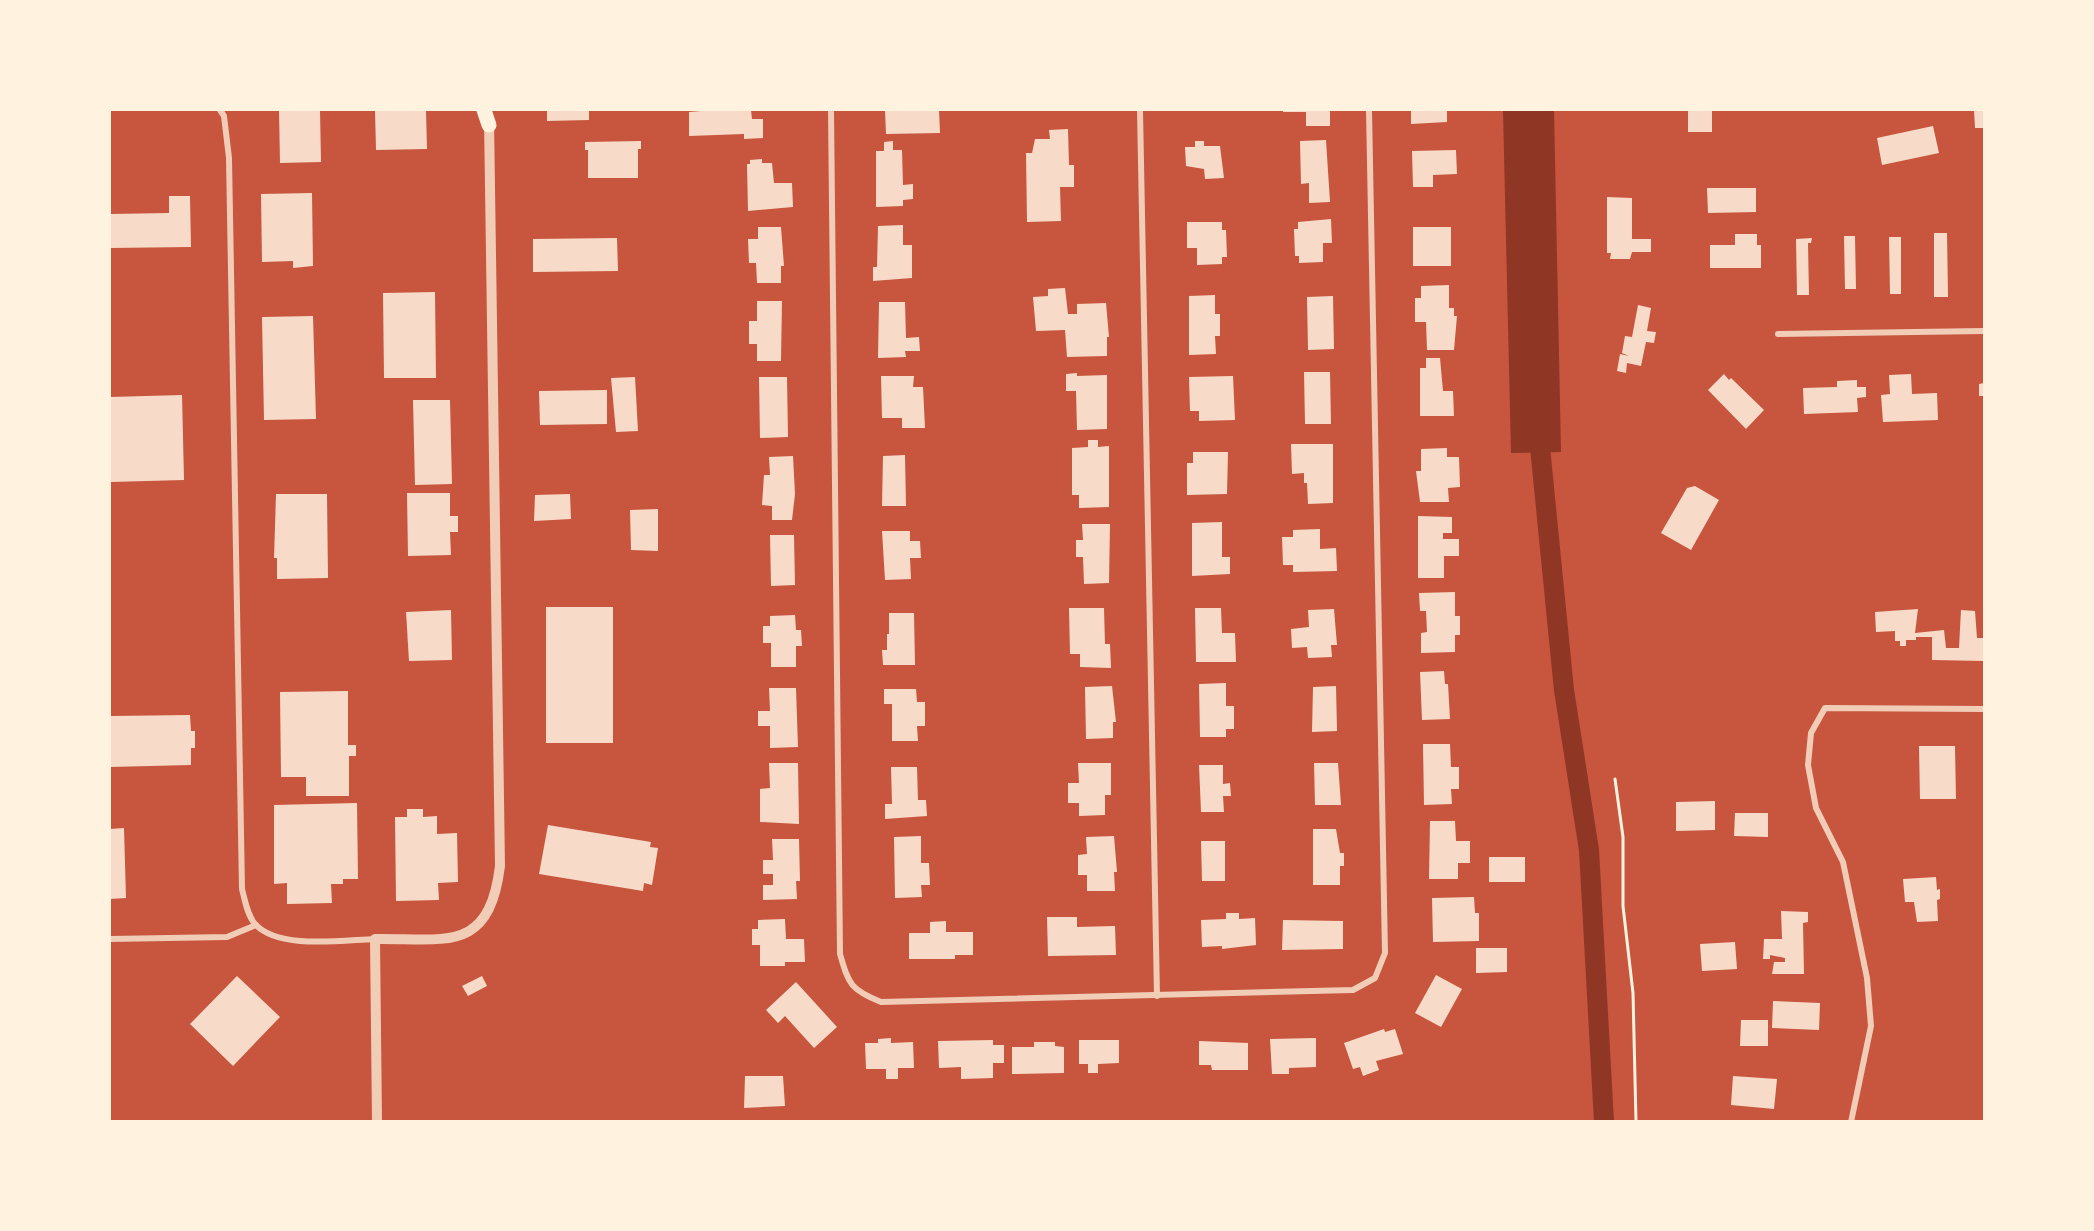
<svg xmlns="http://www.w3.org/2000/svg" width="2094" height="1231" font-family="Jost,sans-serif">
	<style>
		.water { fill: #8f3625 }
		.lines { fill: none; stroke-linecap: round; stroke-linejoin: round }
		.canal { stroke: #8f3625; stroke-width: 20 }
		.building { fill: #f7dbc8 }
		.path { stroke: #fff3e0; stroke-width: 3 }
		.minor { stroke: #f1ccb7; stroke-width: 6 }
		.tertiary { stroke: #f1ccb7; stroke-width: 10 }
		.primary { stroke: #fff3e0; stroke-width: 15 }
	</style>
	<rect width="100%" height="100%" fill="#c8553d"/>
	<path class="water" d="M1503 110H1554L1561 452 1511 453Z"/>
	<g class="lines">
		<path class="canal" d="M1538 427 1564 690 1589 850 1604 1122"/>
	</g>
	<g class="building">
		<path d="M279 110H320L321 162 280 163Z"/>
		<path d="M375 110H426L427 149 376 150Z"/>
		<path d="M547 110H589V120L547 121Z"/>
		<path d="M714 110H751L752 119H763V138L744 139V134L689 136V112Z"/>
		<path d="M885 110H939L940 133 886 134Z"/>
		<path d="M1283 110H1330V126H1306V112H1283Z"/>
		<path d="M1411 110H1447V122L1411 124Z"/>
		<rect x="1688" y="110" width="24" height="22"/>
		<path d="M1974 110H1984V128H1975Z"/>
		<path d="M1933 126 1939 153 1882 165 1877 138Z"/>
		<path d="M1068 129 1069 165H1074V187H1060L1061 221 1027 222 1026 153H1032L1035 139H1050L1049 130Z"/>
		<path d="M1326 140 1330 202 1309 203V183L1301 184 1300 141Z"/>
		<path d="M641 141V149H638V178H588V150H585V142Z"/>
		<path d="M893 141V150H902L903 185 913 184V199L903 200V206L876 207V151H884V142Z"/>
		<path d="M1195 141H1204V146H1220L1224 178 1205 179 1204 169 1186 166 1185 147H1195Z"/>
		<path d="M1456 150 1457 174 1433 175V187H1413L1412 151Z"/>
		<path d="M762 159V163H772L774 183H792L793 207 748 211 747 164H750V160Z"/>
		<path d="M1707 188H1756V212L1708 213Z"/>
		<path d="M312 193 313 266 293 268V261L262 262 261 194Z"/>
		<path d="M169 196H190L191 247 110 248V214L169 213Z"/>
		<path d="M1607 197 1632 198V239H1651V252H1632L1630 259H1610L1611 253H1607Z"/>
		<path d="M1331 219 1332 243H1323V262L1299 263V256H1295L1294 229H1298V222Z"/>
		<path d="M1187 222H1222V230H1226L1227 257H1222V264L1197 265V248H1187Z"/>
		<path d="M903 225V245H912V278L873 281V267H877L878 226Z"/>
		<path d="M758 227H781L784 266H781V283H757L756 263H749L748 239H758Z"/>
		<rect x="1413" y="227" width="38" height="39"/>
		<path d="M1934 233H1947L1948 297H1934Z"/>
		<path d="M1735 234H1757V245H1761V268H1710V245H1735Z"/>
		<path d="M1844 236H1855L1856 289H1845Z"/>
		<path d="M1889 237H1901V294H1890Z"/>
		<path d="M617 238 618 271 533 272V239Z"/>
		<path d="M1812 238 1811 243H1808L1809 295H1797L1796 239Z"/>
		<path d="M1449 285V308H1454V316H1457L1454 350H1427L1426 322H1415V298H1421V286Z"/>
		<path d="M1065 288 1068 314H1077V304L1106 303 1109 337H1107V356L1067 357 1065 330 1036 331 1033 297 1048 296V289Z"/>
		<path d="M435 292 436 378H384L383 293Z"/>
		<path d="M1215 295V314H1220V336H1215L1216 354 1189 355V296Z"/>
		<path d="M1333 296 1334 349 1308 350 1307 297Z"/>
		<path d="M757 301H782L781 361H757V344H749V321H757Z"/>
		<path d="M879 302H905L906 338 919 337 920 351H905L906 357 878 358Z"/>
		<path d="M1638 305 1651 308 1647 331 1656 332 1654 343 1646 342 1641 366 1627 363 1626 373 1617 371 1620 354 1629 356 1622 353 1625 336 1632 337Z"/>
		<path d="M313 316 316 419 264 420 262 317Z"/>
		<path d="M1426 358H1440L1443 391H1453L1454 416H1420V368H1426Z"/>
		<path d="M1304 372H1330L1331 424H1305Z"/>
		<path d="M1077 373V376L1107 375V429L1077 430 1076 391H1066V374Z"/>
		<path d="M1724 374 1729 380 1731 378 1764 410 1746 429 1708 390Z"/>
		<path d="M1911 374 1912 394 1937 393 1938 420 1883 422 1881 395 1890 394 1889 375Z"/>
		<path d="M881 376H914L913 387H923L925 428H902V418H882Z"/>
		<path d="M1233 376 1235 420 1199 421V411H1190L1189 377Z"/>
		<path d="M635 377 638 431 616 432 611 378Z"/>
		<path d="M759 377H787L788 437 760 438Z"/>
		<path d="M1857 380V387H1866V397L1857 398 1858 412 1804 414 1803 388 1837 387V381Z"/>
		<path d="M1984 383V396H1979V384Z"/>
		<path d="M607 390V424L540 425 539 391Z"/>
		<path d="M182 395 184 480 110 482V397Z"/>
		<path d="M413 400H450L452 484 415 485Z"/>
		<path d="M1088 440H1098V447L1109 446V507L1079 508V495H1072V448L1088 447Z"/>
		<path d="M1291 444H1333V503L1308 504 1307 483H1304V473L1292 474Z"/>
		<path d="M1447 448V457H1459L1460 487 1448 488 1449 502H1420L1416 471H1421V449Z"/>
		<path d="M1193 452H1228L1227 494 1187 495V463H1193Z"/>
		<path d="M905 455 906 506H882L883 456Z"/>
		<path d="M793 456 795 494 792 520H772V506L762 505 764 475H770L769 457Z"/>
		<path d="M1695 486 1719 500 1691 550 1661 533 1687 488Z"/>
		<path d="M407 493H450V516H458V532H450L451 555 408 556Z"/>
		<path d="M276 494H327L328 578 277 579V558H274Z"/>
		<path d="M570 494 571 519 534 521 535 495Z"/>
		<path d="M658 509V551L631 550 630 510Z"/>
		<path d="M1418 516 1452 517V533H1443V539H1459V556H1444V578H1418Z"/>
		<path d="M1222 522V557H1230V574L1192 576V523Z"/>
		<path d="M1082 524H1110L1109 583 1084 584 1083 557H1076V540H1083Z"/>
		<path d="M1320 529V549L1336 548 1337 571 1293 572V565H1283L1282 537H1293V530Z"/>
		<path d="M882 531H910V541H920L921 558H910L911 579 885 580Z"/>
		<path d="M770 535H794L795 585 771 586Z"/>
		<path d="M1455 592V616H1460V635H1455V652L1421 653V633L1427 632 1426 611H1420L1419 593Z"/>
		<rect x="546" y="607" width="67" height="136"/>
		<path d="M1069 608H1104L1105 644H1110L1111 668 1080 667V654H1070Z"/>
		<path d="M1195 608H1221L1222 633H1235L1236 662H1196Z"/>
		<path d="M1334 609 1337 645H1331L1332 657 1308 658 1307 647 1292 648 1291 629 1309 627 1308 610Z"/>
		<path d="M1918 609 1915 633 1944 630 1946 648H1959L1961 610 1975 611 1977 638H1984V661L1932 660V637H1916V640H1906V646H1900V641H1895V631L1876 632 1875 612Z"/>
		<path d="M451 610 452 660 409 661 406 612Z"/>
		<path d="M889 613H914L915 665H883L882 650H887V634H889Z"/>
		<path d="M795 615 796 630H801L802 646H796V667H771V643H763V626H770V616Z"/>
		<path d="M1444 671 1445 684H1448L1450 719 1422 720 1420 672Z"/>
		<path d="M1226 683V706H1234V729H1226V737H1200L1199 684Z"/>
		<path d="M1112 686 1116 722H1113V738L1086 739 1085 687Z"/>
		<path d="M1336 686 1337 731 1312 732 1313 687Z"/>
		<path d="M769 688H796L798 747 770 748V726H758V711H770Z"/>
		<path d="M884 689H916L917 702H925V726H917L918 741H892V704H884Z"/>
		<path d="M348 691V745H356V756H349V796H306V777H281L280 692Z"/>
		<path d="M190 715 191 731H195V748H191V765L110 767V716Z"/>
		<path d="M1423 744H1450L1451 767H1459V789H1451L1452 804 1424 805Z"/>
		<path d="M1919 746H1955L1956 799H1920Z"/>
		<path d="M769 763H798L799 824 760 822V789L770 788Z"/>
		<path d="M1078 763H1111V795H1105V815L1079 816V803H1068V783H1079Z"/>
		<path d="M1314 763H1338L1341 805H1315Z"/>
		<path d="M1199 765H1223V784L1230 783 1231 796H1223L1224 812H1201Z"/>
		<path d="M891 767H917L918 800H926L927 816 885 819V804H892Z"/>
		<path d="M1715 801V830L1676 831V802Z"/>
		<path d="M357 803 358 879H343V884H331L332 903 287 904V883L274 884V805Z"/>
		<path d="M407 809H423V817L437 816V834L457 833 458 882 438 883 439 900 396 901 395 817H407Z"/>
		<path d="M1735 813H1768V837L1734 836Z"/>
		<path d="M1430 821H1455L1456 841H1470V863H1458V879H1429Z"/>
		<path d="M548 825 651 842 650 847 658 848 652 885 644 883 643 891 539 874Z"/>
		<path d="M124 828 126 898 110 899V829Z"/>
		<path d="M1313 829H1336L1340 853H1344V866H1340V885H1313Z"/>
		<path d="M921 836V863H929L930 885H921L922 897 895 898 894 837Z"/>
		<path d="M1114 836 1117 872H1114L1115 891H1087V875H1078V855L1087 854 1086 837Z"/>
		<path d="M772 839H799L800 881H796L797 899 763 900V885H773V874H763V860H773Z"/>
		<path d="M1201 841H1225V881H1202Z"/>
		<rect x="1489" y="857" width="36" height="25"/>
		<path d="M1936 877 1937 890 1940 889V899L1937 900 1938 921 1917 922 1914 902H1905L1903 879Z"/>
		<path d="M1474 897 1475 913H1479V941L1433 942 1432 898Z"/>
		<path d="M1781 911 1808 912V922L1803 923 1804 974H1772L1774 962H1785V958L1770 955V959H1763L1764 939H1782Z"/>
		<path d="M1226 913H1239V919L1255 918 1256 945 1222 949V946L1202 947 1201 920 1226 919Z"/>
		<path d="M1047 917H1077V927L1115 926 1116 955 1048 956Z"/>
		<path d="M785 919 786 939H804L805 962H785V966H760V945H752V929H758V920Z"/>
		<path d="M1283 920 1343 921V949L1282 950Z"/>
		<path d="M946 921V932H973V955H955V959H909V933H930V922Z"/>
		<path d="M1735 942 1737 969 1702 971 1700 944Z"/>
		<path d="M1476 948H1507V972L1476 973Z"/>
		<path d="M1436 975 1462 989 1441 1027 1415 1013Z"/>
		<path d="M237 976 280 1017 233 1066 190 1024Z"/>
		<path d="M482 976 487 986 468 996 462 986Z"/>
		<path d="M796 982 837 1027 814 1048 785 1016 778 1023 766 1010Z"/>
		<path d="M1773 1001 1820 1003 1819 1030 1772 1028Z"/>
		<path d="M1741 1020H1768V1046H1740Z"/>
		<path d="M1384 1029 1385 1032 1395 1029 1403 1054 1376 1061 1379 1070 1363 1076 1360 1067 1353 1069 1344 1043Z"/>
		<path d="M891 1038V1043L913 1042 914 1068H898V1079H886V1069H866L865 1043H878V1039Z"/>
		<path d="M1316 1038V1067L1289 1068V1074H1272L1270 1039Z"/>
		<path d="M993 1040V1045H1004V1063H993V1078L961 1079V1067L939 1068 938 1041Z"/>
		<path d="M1079 1040H1119V1063L1098 1064V1073H1088V1064H1079Z"/>
		<path d="M1199 1041 1248 1043V1070H1212L1211 1065H1199Z"/>
		<path d="M1034 1042H1055V1046L1064 1047V1073L1012 1074V1047H1034Z"/>
		<path d="M745 1076H783L785 1106 744 1108Z"/>
		<path d="M1733 1076 1777 1079 1774 1109 1731 1105Z"/>
	</g>
	<g class="lines">
		<path class="path" d="M1615 779 1623 837V906L1633 993 1636 1122"/>
		<g class="minor">
			<path d="M220 110 224 116 229 158 242 889C245 900 247 915 255 924 278 950 343 940 375 939"/>
			<path d="M831 110 840 954C849 985 851 990 881 1002L1353 990 1375 978 1385 953 1369 110"/>
			<path d="M1140 110 1157 996"/>
			<path d="M1778 334 1984 331"/>
			<path d="M110 939 227 937 256 925"/>
			<path d="M1851 1122 1871 1026 1867 978 1843 862 1816 808 1808 765 1811 733 1825 708 1984 709"/>
		</g>
		<path class="tertiary" d="M377 1122 375 939C446 938 489 954 500 866L489 119"/>
		<path class="primary" d="M484 110 489 125"/>
	</g>
	<rect width="2094" height="1231" fill="none" stroke="#fff3e0" stroke-width="222"/>
</svg>
